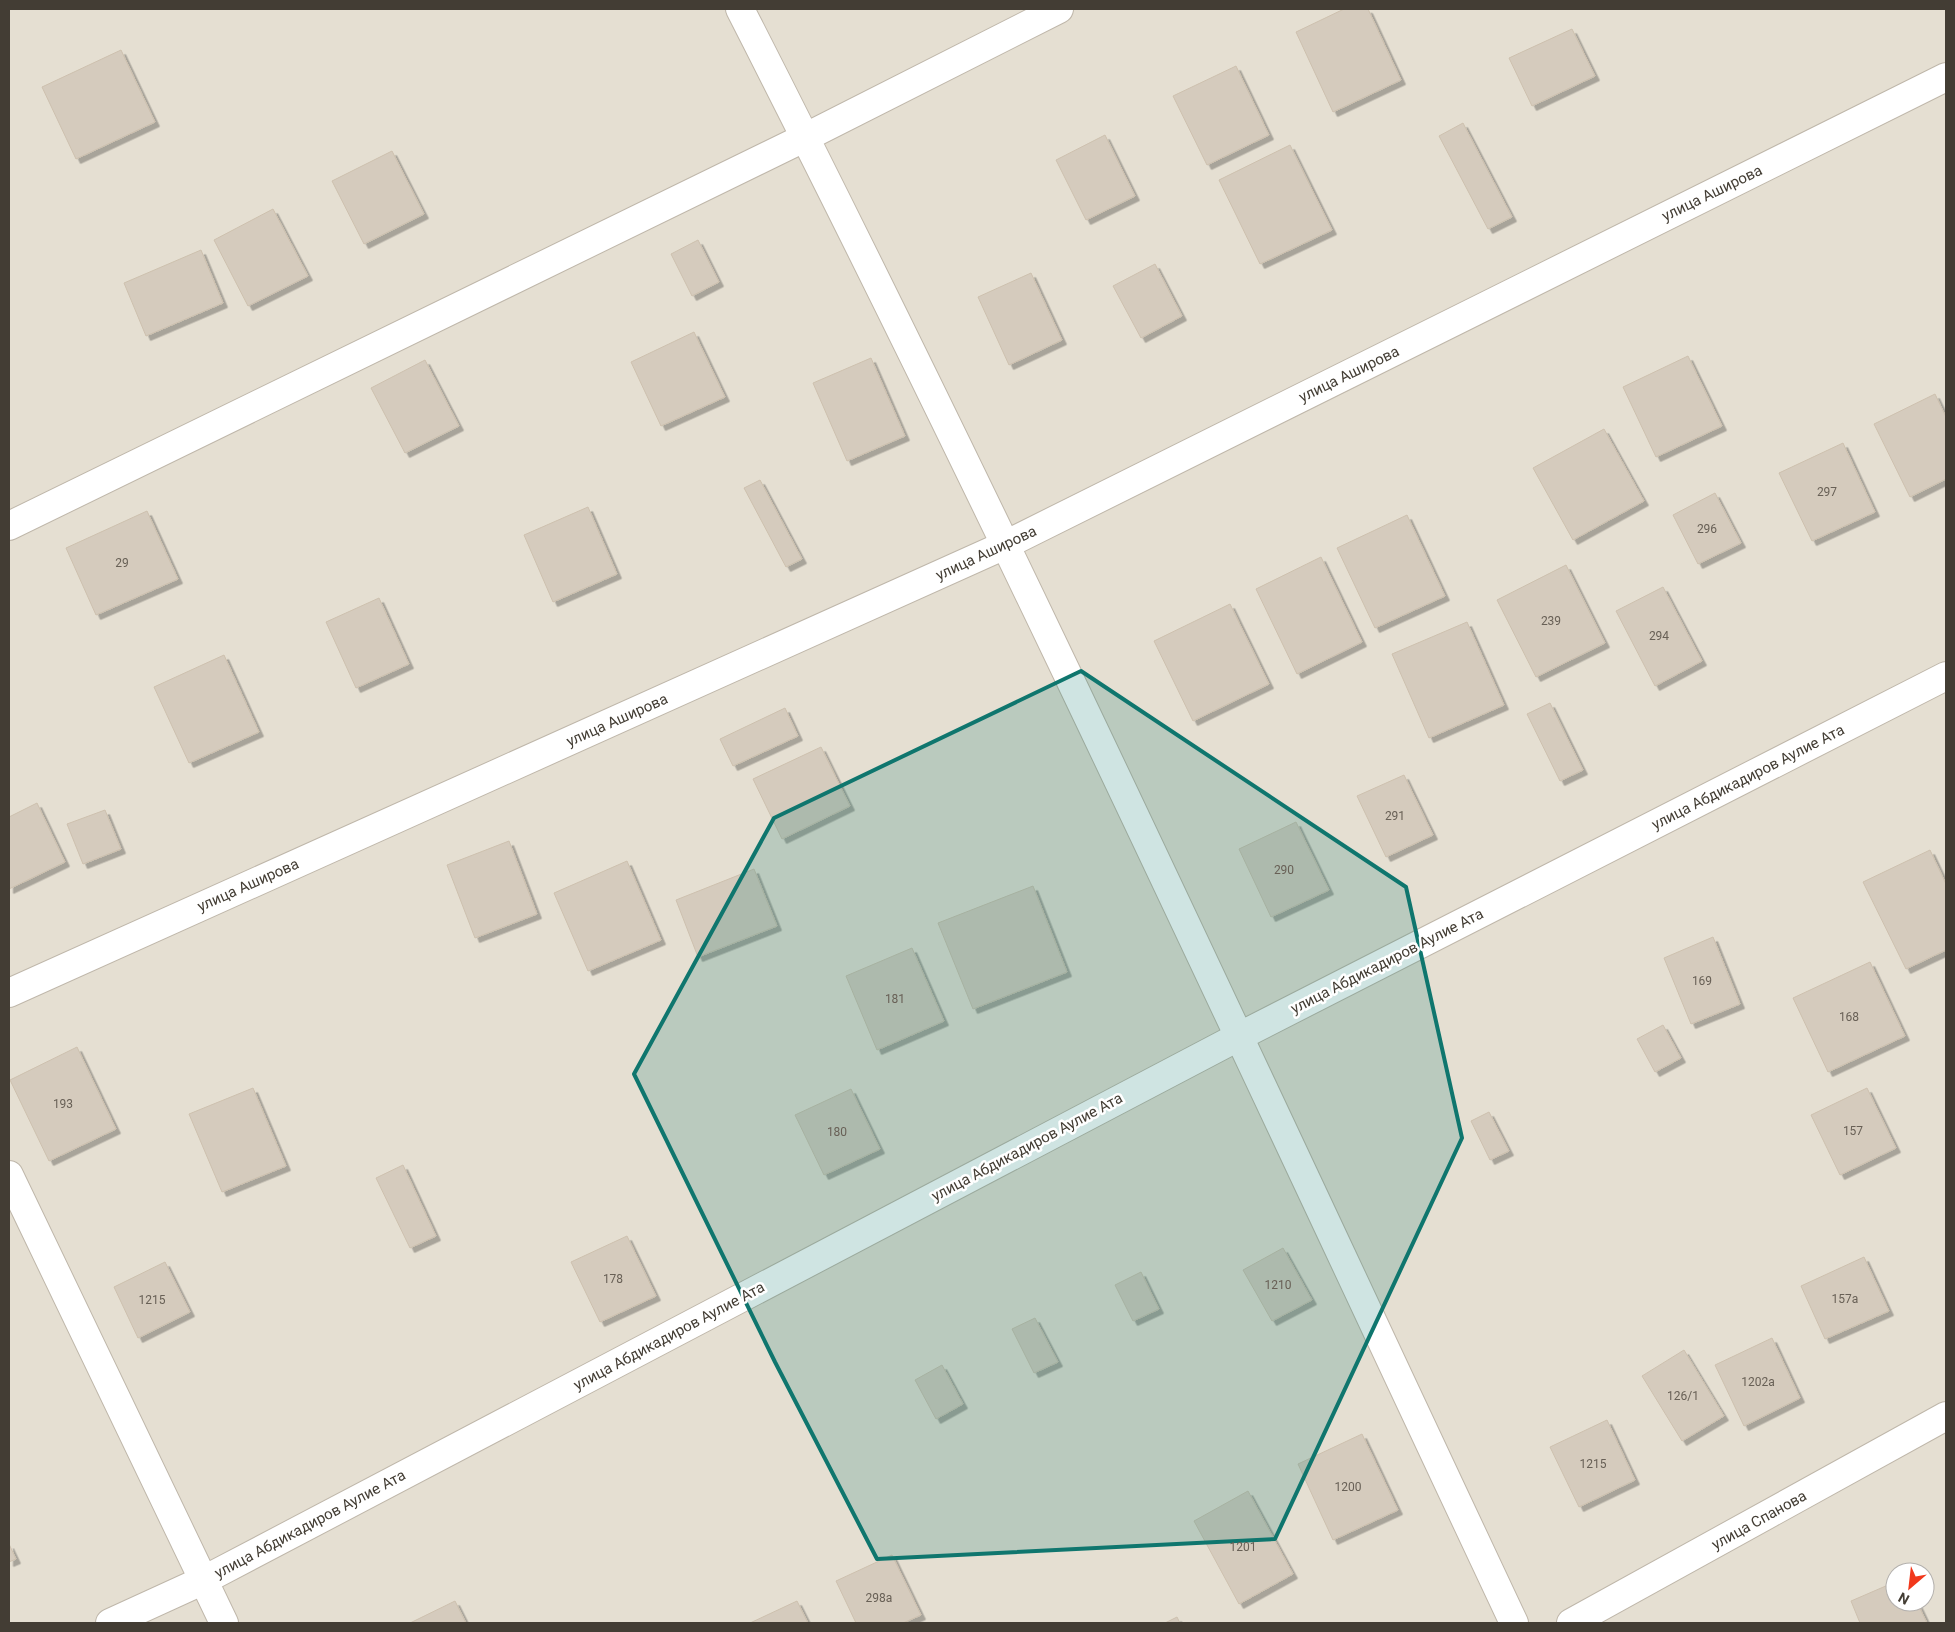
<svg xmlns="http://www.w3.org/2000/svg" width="1955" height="1632" font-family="Roboto,sans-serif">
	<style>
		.residential { fill: #e5dfd2; fill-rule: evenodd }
		.building { fill: #d5cbbd; stroke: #cdc0ae; filter: url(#shadow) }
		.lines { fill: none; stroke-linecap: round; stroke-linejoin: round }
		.street-casing { stroke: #bfb7aa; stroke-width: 30 }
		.street { stroke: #fff; stroke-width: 28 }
		.marked { fill: #0f766e; fill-opacity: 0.2; stroke: #0f766e; stroke-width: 4; stroke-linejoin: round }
		.labels { text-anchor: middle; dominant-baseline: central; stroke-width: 5; stroke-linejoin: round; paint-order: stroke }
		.number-label { font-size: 12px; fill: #686056 }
		.street-label { font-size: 15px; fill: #433d34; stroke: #fff }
	</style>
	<defs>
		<filter id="shadow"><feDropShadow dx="4.5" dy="4.5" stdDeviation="0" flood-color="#0004"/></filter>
	</defs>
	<rect width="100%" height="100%" fill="#f1ede4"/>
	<path class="residential" d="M9 9H1946V1623H9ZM1895 1572H1925V1602H1895Z"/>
	<g class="building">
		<path d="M1344 9H1368L1401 80 1333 112 1296 32Z"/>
		<path d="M1572 29 1595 76 1532 106 1509 58Z"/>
		<path d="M121 50 155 122 76 159 42 87Z"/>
		<path d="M1236 66 1269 135 1207 165 1173 96Z"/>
		<path d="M1463 123 1512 217 1488 229 1439 136Z"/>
		<path d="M1105 135 1135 196 1086 220 1056 160Z"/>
		<path d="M1290 145 1332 230 1260 264 1219 180Z"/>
		<path d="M392 151 424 214 364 244 332 181Z"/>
		<path d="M273 209 308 276 248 306 214 240Z"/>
		<path d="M698 240 719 282 692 296 671 254Z"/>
		<path d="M201 250 223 303 146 336 124 283Z"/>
		<path d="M1155 264 1182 316 1141 338 1113 286Z"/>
		<path d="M1031 273 1062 340 1009 365 978 297Z"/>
		<path d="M694 332 725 397 661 426 631 362Z"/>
		<path d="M1688 356 1722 426 1656 457 1623 387Z"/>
		<path d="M871 358 905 436 847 461 813 383Z"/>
		<path d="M425 360 459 426 405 453 371 388Z"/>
		<path d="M1935 394 1946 417V479L1910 497 1874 424Z"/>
		<path d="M1604 429 1644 501 1573 540 1533 468Z"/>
		<path d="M1843 443 1875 512 1812 541 1779 473Z"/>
		<path d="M760 480 802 559 786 567 744 488Z"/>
		<path d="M1715 493 1741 543 1698 564 1673 515Z"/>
		<path d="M588 507 617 574 553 602 524 535Z"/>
		<path d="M147 511 178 579 96 615 66 548Z"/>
		<path d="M1407 515 1445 596 1375 628 1337 548Z"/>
		<path d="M1321 557 1362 642 1297 674 1256 589Z"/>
		<path d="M1566 565 1605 643 1536 677 1497 600Z"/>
		<path d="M1663 587 1702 661 1655 686 1616 611Z"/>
		<path d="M379 598 409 664 356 688 326 622Z"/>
		<path d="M1230 604 1269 684 1193 721 1154 641Z"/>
		<path d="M1467 622 1504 705 1429 738 1392 654Z"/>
		<path d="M224 655 259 732 189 763 154 687Z"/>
		<path d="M1550 703 1583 770 1560 781 1527 714Z"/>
		<path d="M785 708 798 736 733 766 720 739Z"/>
		<path d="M821 747 850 806 782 839 753 779Z"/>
		<path d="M1404 775 1433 835 1386 857 1357 796Z"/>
		<path d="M37 803 65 862 9 889V817Z"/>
		<path d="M105 810 121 849 83 864 67 824Z"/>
		<path d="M1296 822 1329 890 1271 917 1239 849Z"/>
		<path d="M509 841 537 914 475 938 447 865Z"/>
		<path d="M1930 850 1946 884V950L1906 969 1863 882Z"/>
		<path d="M627 861 661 940 588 971 554 893Z"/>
		<path d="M754 869 777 926 698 957 676 900Z"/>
		<path d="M1033 886 1067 972 973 1009 938 923Z"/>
		<path d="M1713 937 1740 1004 1691 1024 1664 958Z"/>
		<path d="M912 948 944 1021 877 1050 846 976Z"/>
		<path d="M1870 962 1905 1036 1828 1072 1793 998Z"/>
		<path d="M1663 1025 1681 1058 1655 1072 1637 1039Z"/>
		<path d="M77 1047 116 1129 49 1161 10 1080Z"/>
		<path d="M253 1088 286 1166 222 1192 189 1114Z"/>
		<path d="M1867 1088 1896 1148 1840 1175 1811 1115Z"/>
		<path d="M851 1089 880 1149 824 1175 795 1115Z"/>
		<path d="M1489 1112 1509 1151 1490 1160 1471 1121Z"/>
		<path d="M403 1165 436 1236 410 1248 376 1178Z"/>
		<path d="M627 1236 656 1296 600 1322 571 1262Z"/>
		<path d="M1283 1248 1312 1300 1272 1321 1243 1270Z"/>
		<path d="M1864 1257 1889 1311 1825 1339 1801 1286Z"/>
		<path d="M165 1262 190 1312 138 1338 114 1287Z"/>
		<path d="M1141 1272 1159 1309 1133 1321 1115 1285Z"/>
		<path d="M1035 1318 1058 1362 1034 1373 1012 1329Z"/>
		<path d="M1772 1338 1800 1398 1744 1426 1715 1365Z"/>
		<path d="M1684 1350 1724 1416 1682 1441 1642 1376Z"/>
		<path d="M942 1365 963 1404 936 1419 915 1380Z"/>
		<path d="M1607 1420 1635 1480 1579 1507 1550 1447Z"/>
		<path d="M1362 1434 1398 1510 1333 1540 1298 1464Z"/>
		<path d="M1248 1491 1293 1574 1239 1604 1194 1521Z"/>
		<path d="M9 1544 16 1559 9 1562Z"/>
		<path d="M892 1555 921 1615 903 1623H856L836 1581Z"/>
		<path d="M1895 1582V1602H1917L1927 1623H1860L1851 1601Z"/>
		<path d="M455 1601 466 1623H410Z"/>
		<path d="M797 1601 808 1623H750Z"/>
		<path d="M1177 1617 1180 1623H1165Z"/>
	</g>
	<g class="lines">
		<g class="street-casing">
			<g id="street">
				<path d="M740 9C1011 540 1260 1083 1514 1623"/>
				<path d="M9 526 806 137 1059 9"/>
				<path d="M9 993 1005 545 1946 77"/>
				<path d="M9 1175 224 1623"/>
				<path d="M110 1623 204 1580 1238 1037 1946 676"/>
				<path d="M1571 1623 1946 1416"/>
			</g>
		</g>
		<use href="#street" class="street"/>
	</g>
	<path class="marked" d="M1081 671 1406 887 1462 1138 1275 1539 877 1559 775 1362 634 1074 774 818Z"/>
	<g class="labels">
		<g class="number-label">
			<text x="1827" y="492">297</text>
			<text x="1707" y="529">296</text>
			<text x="122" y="563">29</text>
			<text x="1551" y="621">239</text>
			<text x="1659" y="636">294</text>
			<text x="1395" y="816">291</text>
			<text x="1284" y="870">290</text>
			<text x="1702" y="981">169</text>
			<text x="895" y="999">181</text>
			<text x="1849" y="1017">168</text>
			<text x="63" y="1104">193</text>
			<text x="1853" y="1131">157</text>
			<text x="837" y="1132">180</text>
			<text x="613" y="1279">178</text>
			<text x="1278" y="1285">1210</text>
			<text x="1845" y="1299">157а</text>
			<text x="152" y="1300">1215</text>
			<text x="1758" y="1382">1202а</text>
			<text x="1683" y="1396">126/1</text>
			<text x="1593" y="1464">1215</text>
			<text x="1348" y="1487">1200</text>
			<text x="1243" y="1547">1201</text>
			<text x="879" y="1598">298а</text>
		</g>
		<g class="street-label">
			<text transform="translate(1712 193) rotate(-26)">улица Аширова</text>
			<text transform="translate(1349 374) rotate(-26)">улица Аширова</text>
			<text transform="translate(986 553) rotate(-25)">улица Аширова</text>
			<text transform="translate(617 720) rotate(-24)">улица Аширова</text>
			<text transform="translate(1748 777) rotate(-27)">улица Абдикадиров Аулие Ата</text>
			<text transform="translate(248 885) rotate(-24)">улица Аширова</text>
			<text transform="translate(1387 961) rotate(-27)">улица Абдикадиров Аулие Ата</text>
			<text transform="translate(1027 1147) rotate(-28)">улица Абдикадиров Аулие Ата</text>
			<text transform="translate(669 1336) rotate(-28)">улица Абдикадиров Аулие Ата</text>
			<text transform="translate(1759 1520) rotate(-29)">улица Спанова</text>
			<text transform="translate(310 1524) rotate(-28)">улица Абдикадиров Аулие Ата</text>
		</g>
	</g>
	<rect width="1955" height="1632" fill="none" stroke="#433d34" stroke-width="20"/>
	<g transform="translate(1910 1587) rotate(208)"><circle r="24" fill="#ffffff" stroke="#b4b1ae"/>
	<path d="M0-4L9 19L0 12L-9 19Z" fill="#f1381b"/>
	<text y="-8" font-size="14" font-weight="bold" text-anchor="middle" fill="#433d34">N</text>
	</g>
</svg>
